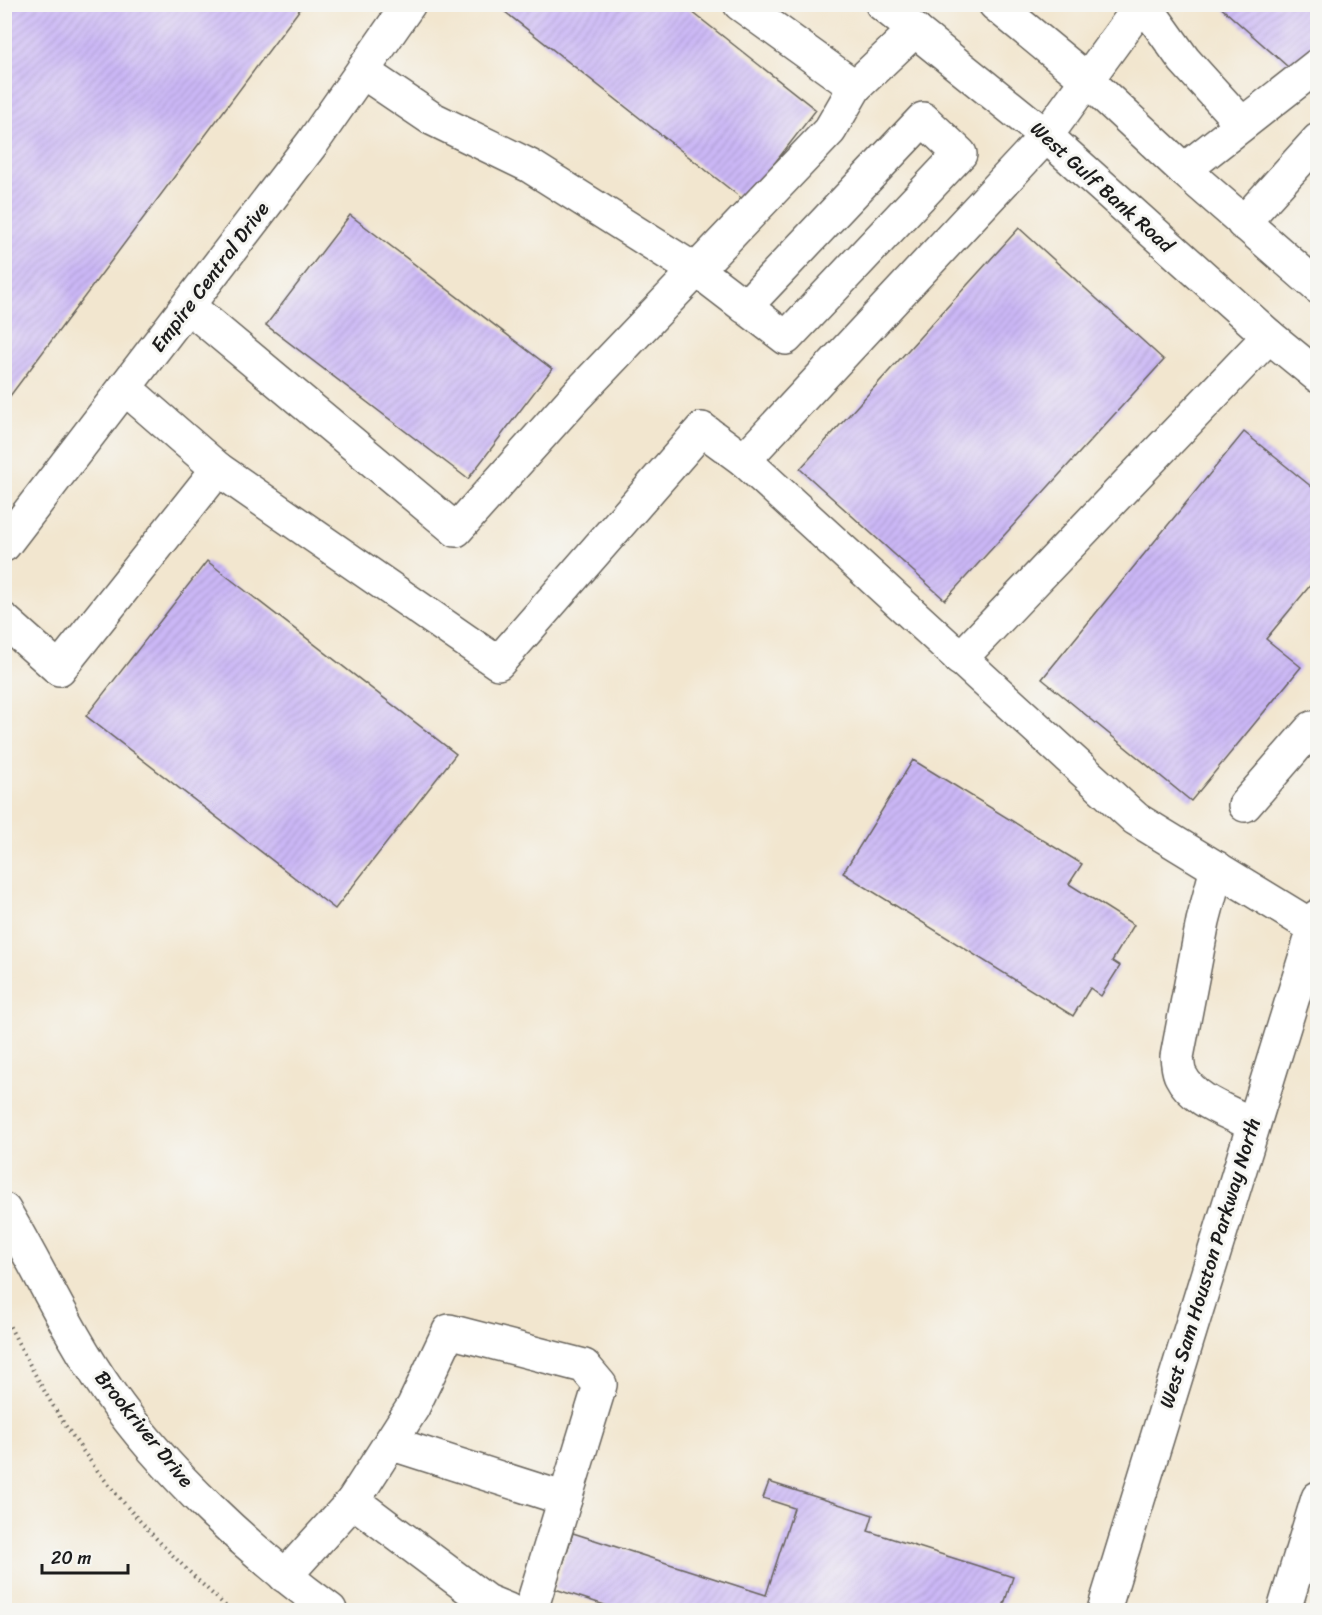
<svg xmlns="http://www.w3.org/2000/svg" width="1322" height="1615" font-family="Sriracha,sans-serif">
	<style>
		.building { fill: url(#building-hatch) }
		.lines { fill: none; stroke-linecap: round; stroke-linejoin: round }
		.minor-casing { stroke: #67635b; stroke-width: 36 }
		.major-casing { stroke: #67635b; stroke-width: 36 }
		.highway-casing { stroke: #67635b; stroke-width: 36 }
		.path { stroke: #67635b; stroke-width: 4; stroke-dasharray: 1.5 4.5; stroke-linecap: butt }
		.minor { stroke: #fff; stroke-width: 33 }
		.major { stroke: #fff; stroke-width: 33 }
		.highway { stroke: #fff; stroke-width: 33 }
		.labels { text-anchor: middle; dominant-baseline: central; stroke-width: 6; stroke-linejoin: round; paint-order: stroke }
		.street-label { font-size: 20px; fill: #1c1c1c; stroke: #f6f6f2 }
	</style>
	<defs>
		<pattern id="building-hatch" width="6" height="6" patternUnits="userSpaceOnUse" patternTransform="scale(1.5)"><rect width="6" height="6" fill="#cbb7f6"/><path d="M-1 1l2-2M0 6l6-6M5 7l2-2" fill="none" stroke="#ae9dd2"/></pattern>
	</defs>
	<rect width="100%" height="100%" fill="#f6f6f2"/>
	<filter id="ink" filterUnits="userSpaceOnUse"><feTurbulence type="fractalNoise" baseFrequency=".0167" numOctaves="2"/><feDisplacementMap in="SourceGraphic" scale="12" xChannelSelector="R" yChannelSelector="G"/><feConvolveMatrix kernelMatrix="1 2 1 2 8 2 1 2 1" color-interpolation-filters="sRGB"/></filter>
	<filter id="wash" filterUnits="userSpaceOnUse"><feTurbulence type="fractalNoise" baseFrequency=".008" numOctaves="4" result="noise"/><feDisplacementMap in="SourceGraphic" scale="24" xChannelSelector="R" yChannelSelector="G"/><feGaussianBlur stdDeviation="1.35" result="paint"/><feColorMatrix in="noise" values="0 0 0 0 0 0 0 0 0 0 0 0 0 0 0 0 0 1.4 0 .05"/><feComposite in="paint" operator="in"/></filter>
	<g filter="url(#wash)">
		<rect width="100%" height="100%" fill="#f2e6cf"/>
		<g id="blocks">
			<g class="building">
				<path d="M495 4H682L816 110 745 201Z"/>
				<path d="M1217 4H1318V50L1296 74Z"/>
				<path d="M4 5H303L4 404Z"/>
				<path d="M350 215 552 369 468 479 266 325Z"/>
				<path d="M1019 228 1164 360 945 600 800 469Z"/>
				<path d="M1244 432 1318 492V576L1266 639 1301 667 1191 801 1042 679Z"/>
				<path d="M207 561 456 754 335 909 86 716Z"/>
				<path d="M913 760 1082 864 1069 884 1134 925 1112 961 1120 966 1101 996 1090 988 1073 1016 843 873Z"/>
				<path d="M769 1482 873 1515 868 1531 1013 1577 1002 1610H620L555 1589 573 1533 766 1595 794 1508 763 1498Z"/>
			</g>
		</g>
	</g>
	<g filter="url(#ink)">
		<use href="#blocks" fill-opacity="0" stroke="#67635b" stroke-width="1.5"/>
		<g class="lines">
			<g class="minor-casing">
				<g id="minor">
					<path d="M740 4 855 87 915 30"/>
					<path d="M1144 4 1184 60 1241 123"/>
					<path d="M363 72 431 118 530 166 709 279 786 338 960 154 923 119 745 307"/>
					<path d="M1184 170 1318 65"/>
					<path d="M1243 223 1318 140"/>
					<path d="M188 306 456 530 577 395 830 130 855 87"/>
					<path d="M125 388 218 469 498 663 702 429 744 460 1136 819 1313 927"/>
					<path d="M744 460 1046 136 1142 4"/>
					<path d="M4 545 313 142 409 4"/>
					<path d="M4 620 59 669 218 469"/>
					<path d="M960 659 1269 336"/>
					<path d="M1245 805 1312 728 1318 730"/>
					<path d="M1217 868 1203 921 1177 1057C1178 1063 1178 1071 1181 1076 1193 1101 1230 1112 1252 1124"/>
					<path d="M4 1210C40 1270 68 1334 108 1391 164 1472 252 1553 330 1610"/>
					<path d="M390 1443 565 1499"/>
					<path d="M353 1501 413 1407 449 1331 584 1366 600 1385 531 1610"/>
					<path d="M285 1576 353 1501 486 1601 508 1610"/>
				</g>
			</g>
			<g class="major-casing">
				<g id="major">
					<path d="M882 4 1046 136 1269 336 1318 376"/>
					<path d="M995 4 1086 79 1184 170 1318 287"/>
					<path d="M1104 1610 1318 916"/>
				</g>
			</g>
			<g class="highway-casing">
				<path id="highway" d="M1284 1610 1318 1498"/>
			</g>
			<path class="path" d="M4 1316C25 1355 45 1396 70 1432 114 1499 171 1556 230 1610"/>
			<use href="#minor" class="minor"/>
			<use href="#major" class="major"/>
			<use href="#highway" class="highway"/>
		</g>
	</g>
	<g class="labels">
		<g class="street-label">
			<text transform="translate(1102 187) rotate(42)">West Gulf Bank Road</text>
			<text transform="translate(210 277) rotate(-53)">Empire Central Drive</text>
			<text transform="translate(1210 1263) rotate(-73)">West Sam Houston Parkway North</text>
			<text transform="translate(144 1429) rotate(51)">Brookriver Drive</text>
		</g>
	</g>
	<rect width="1322" height="1615" fill="none" stroke="#f6f6f2" stroke-width="24"/>
	<path d="M42 1564v9h86v-9" fill="none" stroke="#1c1c1c" stroke-width="3"/>
	<text x="51" y="1564" font-size="18" fill="#1c1c1c" stroke="#f6f6f2" stroke-width="4.5" paint-order="stroke">20 m</text>
</svg>
